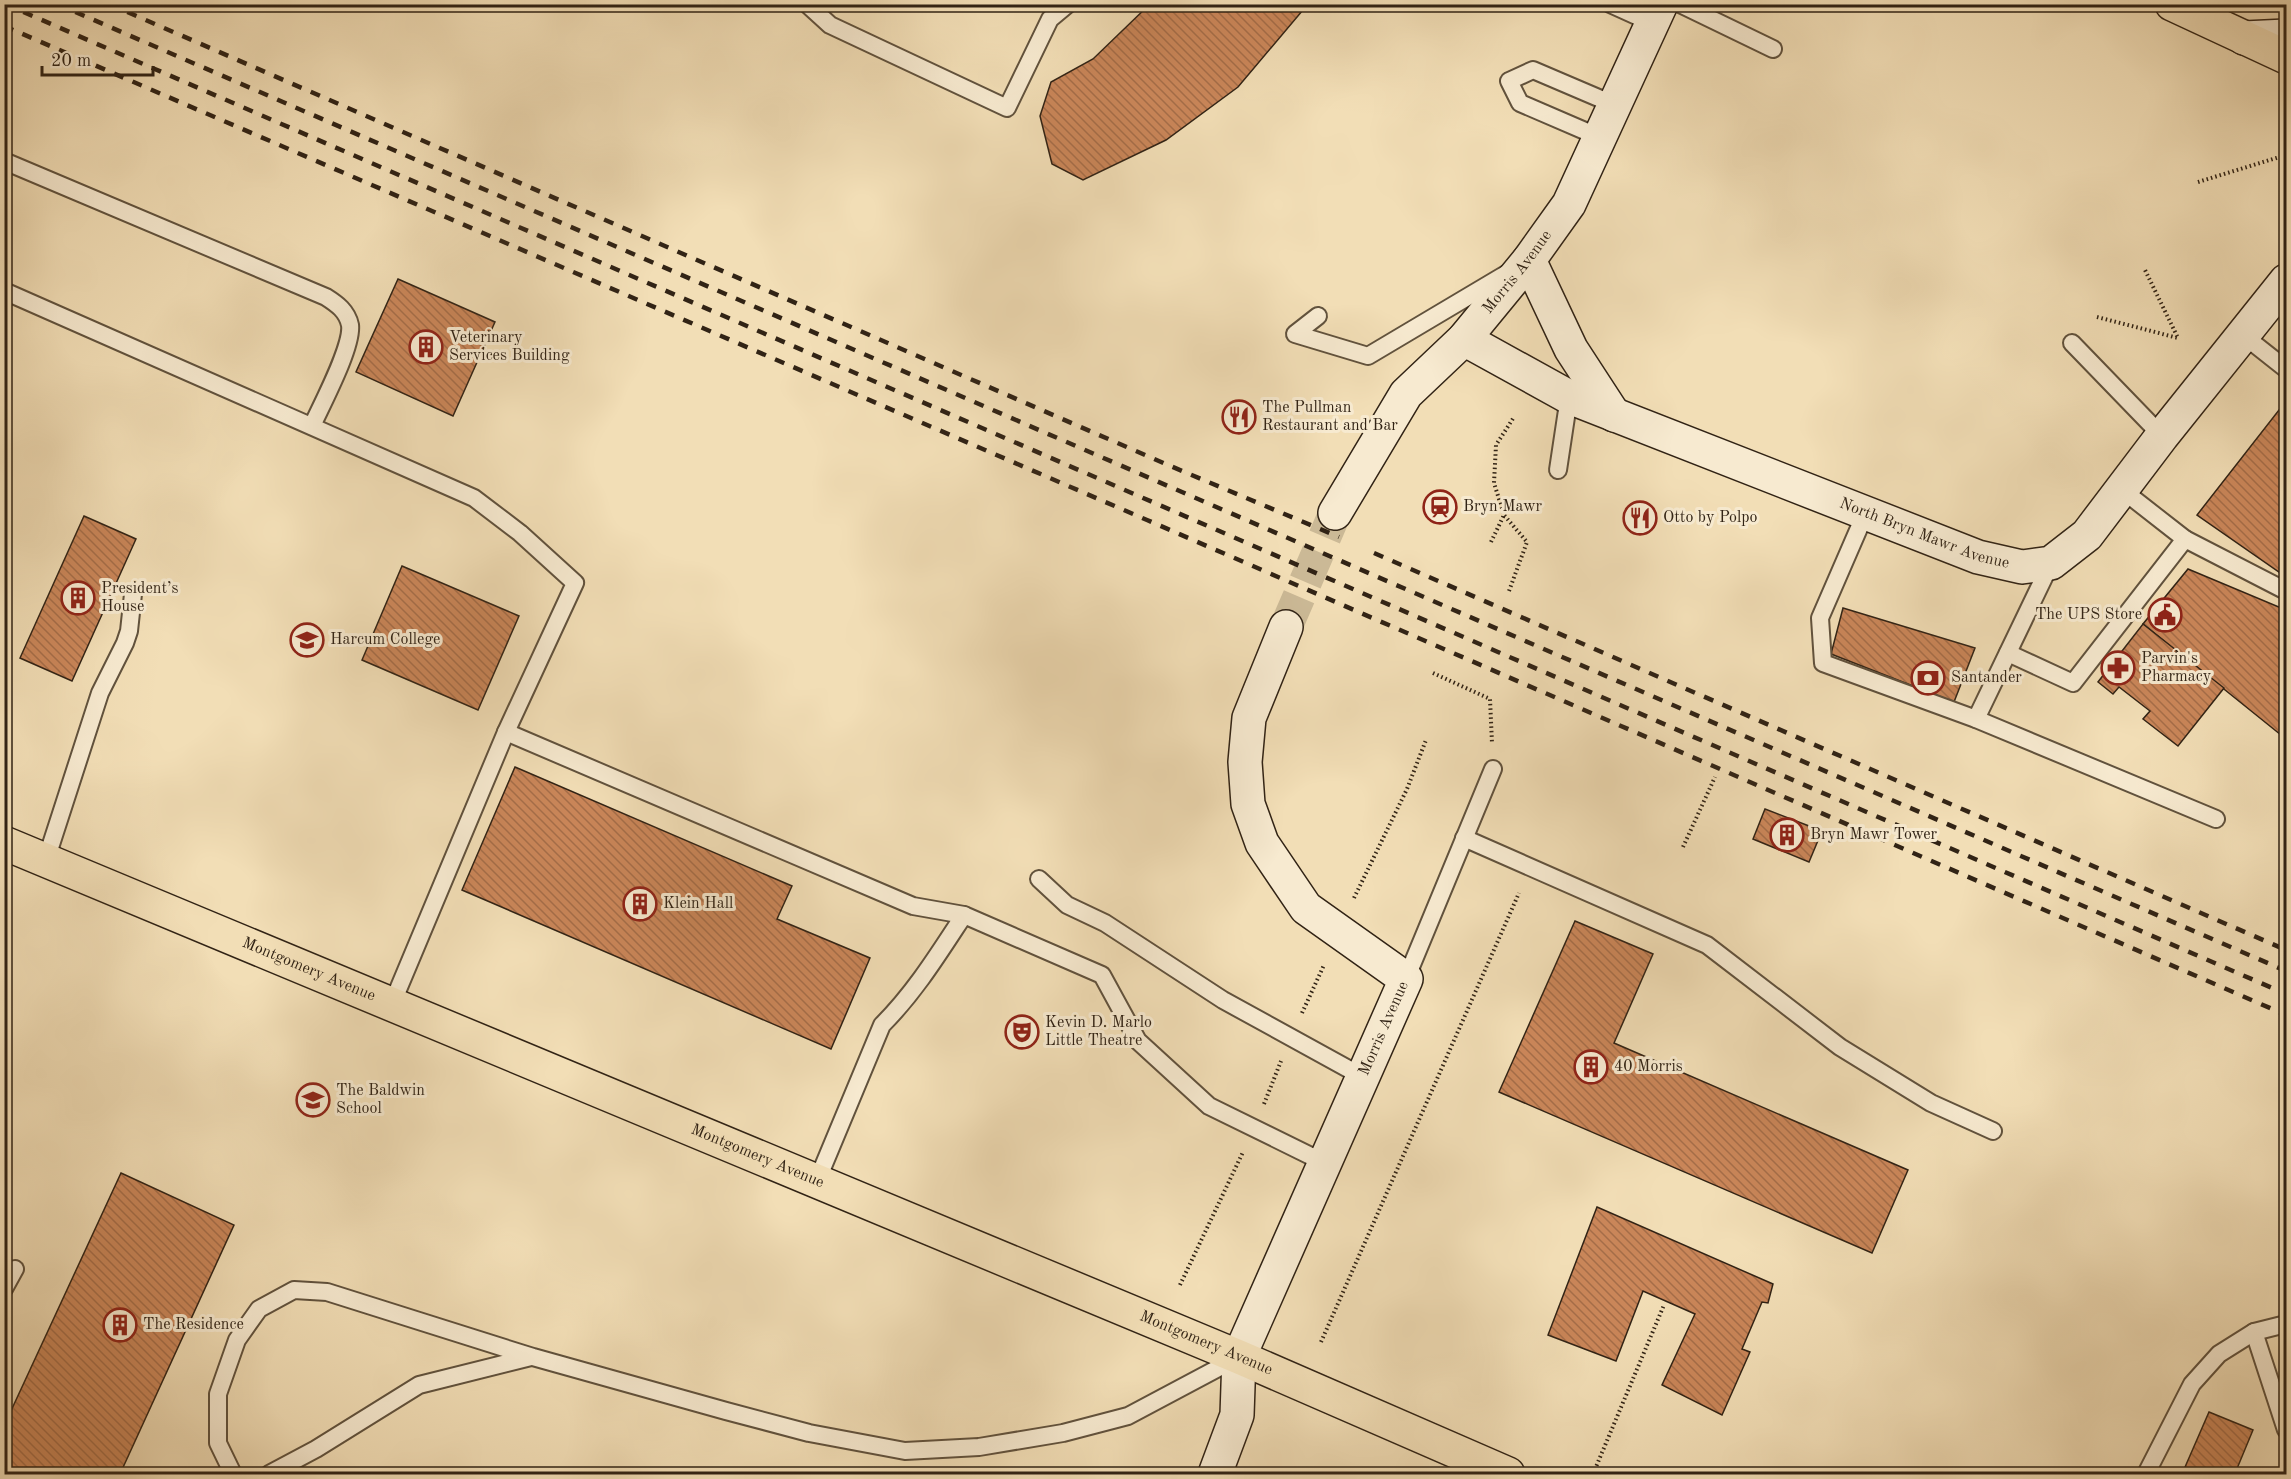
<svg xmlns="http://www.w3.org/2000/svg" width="2291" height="1479" font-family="'Old Standard TT',serif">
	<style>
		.building { fill: url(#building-back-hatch); stroke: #312315; stroke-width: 1.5 }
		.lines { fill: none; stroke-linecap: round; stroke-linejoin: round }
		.secondary-tunnel { stroke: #cbb996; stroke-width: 33; stroke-dasharray: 33 16; stroke-linecap: butt }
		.lane-casing { stroke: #61523d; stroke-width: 20 }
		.secondary-casing { stroke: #312315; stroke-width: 36 }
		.primary-casing { stroke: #312315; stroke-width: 36 }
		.highway-casing { stroke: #312315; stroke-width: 36 }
		.path { stroke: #312315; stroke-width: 4; stroke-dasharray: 1.5 3; stroke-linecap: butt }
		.lane { stroke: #f7ead0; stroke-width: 16 }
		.secondary { stroke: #f7ead0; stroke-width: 33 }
		.primary { stroke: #f2deb6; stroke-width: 33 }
		.highway { stroke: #f2deb6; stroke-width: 33 }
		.rail { stroke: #312315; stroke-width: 4.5; stroke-dasharray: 10 10; stroke-linecap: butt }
		.labels { text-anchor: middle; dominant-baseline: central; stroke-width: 6; stroke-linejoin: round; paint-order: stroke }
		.street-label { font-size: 16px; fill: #312315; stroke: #f7ead0 }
		.poi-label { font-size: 16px; fill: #312315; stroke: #f7ead0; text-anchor: start }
	</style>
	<defs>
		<pattern id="building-back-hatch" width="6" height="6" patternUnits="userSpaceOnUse" patternTransform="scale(1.5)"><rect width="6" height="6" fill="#ca8659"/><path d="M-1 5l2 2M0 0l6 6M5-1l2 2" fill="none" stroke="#a56d48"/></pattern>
	</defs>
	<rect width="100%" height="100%" fill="#f2deb6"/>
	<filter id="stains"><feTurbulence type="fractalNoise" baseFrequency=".00333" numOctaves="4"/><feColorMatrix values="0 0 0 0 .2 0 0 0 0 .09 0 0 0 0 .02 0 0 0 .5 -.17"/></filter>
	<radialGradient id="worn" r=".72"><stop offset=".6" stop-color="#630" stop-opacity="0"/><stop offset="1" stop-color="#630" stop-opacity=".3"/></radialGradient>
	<g class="building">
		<path d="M1150 4H1308L1238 87 1166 140 1083 180 1052 164 1040 116 1051 82 1093 59Z"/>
		<path d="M398 279 495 322 453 416 356 372Z"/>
		<path d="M2279 410 2286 415V567L2279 572 2197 515Z"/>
		<path d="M84 516 136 539 72 681 20 658Z"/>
		<path d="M402 566 519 616 478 710 362 660Z"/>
		<path d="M2188 569 2286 610V739L2143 624Z"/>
		<path d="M1843 608 1975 648 1954 702 1831 654Z"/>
		<path d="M2143 624 2224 688 2178 746 2143 719 2150 711 2119 687 2113 694 2098 682Z"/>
		<path d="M515 767 792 886 777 919 870 958 831 1049 462 890Z"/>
		<path d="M1765 809 1822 831 1809 862 1753 839Z"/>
		<path d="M1575 921 1653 954 1614 1043 1908 1170 1872 1253 1499 1092Z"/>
		<path d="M121 1173 234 1225 120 1474H4V1426Z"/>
		<path d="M1597 1207 1773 1284 1768 1303 1762 1302 1742 1349 1750 1352 1722 1415 1662 1385 1695 1314 1643 1291 1616 1361 1548 1335Z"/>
		<path d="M2209 1412 2253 1430 2236 1471 2245 1474H2182Z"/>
	</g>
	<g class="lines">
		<path class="secondary-tunnel" d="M1286 627 1335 513"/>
		<g class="lane-casing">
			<g id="lane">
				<path d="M807 4 830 25 1007 108 1050 19 1068 4"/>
				<path d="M1610 4 1652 23"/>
				<path d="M1680 4 1773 49"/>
				<path d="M1599 137 1520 103 1509 81 1533 70 1615 105"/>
				<path d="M4 161 326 297C337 304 347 311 350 325 353 346 322 404 312 426"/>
				<path d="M4 291 474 498 520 533 575 583 506 732 392 1004"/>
				<path d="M1318 316 1295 334 1368 356 1506 274"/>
				<path d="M2243 335 2286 369"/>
				<path d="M2072 343 2162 436"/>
				<path d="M1558 470 1569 397"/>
				<path d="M2121 489 2185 539"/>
				<path d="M1866 512 1820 618 1823 663 1976 719 2216 819"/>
				<path d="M2008 653 2073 683 2185 539 2286 591"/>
				<path d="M1976 719 2051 563"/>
				<path d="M506 732 913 906 964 915"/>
				<path d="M1464 838 1707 945 1840 1047 1931 1103 1993 1131"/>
				<path d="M46 860 100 693 125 643 129 631 133 594"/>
				<path d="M1039 879 1067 905 1105 923 1223 1000 1363 1077"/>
				<path d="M1406 979 1493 769"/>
				<path d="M817 1181 882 1025C915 992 939 953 964 915L1102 975 1138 1041 1209 1106 1325 1163"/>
				<path d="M4 1289 15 1269"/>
				<path d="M2254 1332 2286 1430"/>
				<path d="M233 1474 218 1443V1394L237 1340 259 1309 294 1290 327 1292 533 1357 726 1411 809 1433 905 1451 979 1447 1063 1433 1128 1416 1239 1357"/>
				<path d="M269 1474 316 1449 419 1385 531 1357"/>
				<path d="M2146 1474 2192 1384 2219 1354 2254 1332 2286 1324"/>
			</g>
		</g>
		<g class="secondary-casing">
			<g id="secondary">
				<path d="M2244 38 2286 36"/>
				<path d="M1529 260 1571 349 1614 415"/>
				<path id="s1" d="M1464 339 1569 397 1978 557 2022 567 2051 563 2087 535 2162 436 2286 281"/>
				<path id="s2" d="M1335 513 1406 394 1464 339 1529 260 1569 204 1661 4"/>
				<path id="s3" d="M1215 1474 1237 1415 1239 1357 1406 979 1306 908 1262 843 1248 804 1245 762 1249 718 1286 627"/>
			</g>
		</g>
		<g class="primary-casing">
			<g id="primary">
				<path id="s4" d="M4 843 1239 1357 1508 1474"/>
			</g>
		</g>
		<g class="highway-casing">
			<path id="highway" d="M2172 4 2286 57"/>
		</g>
		<g class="path">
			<path d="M2198 182 2286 155"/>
			<path d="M2097 317 2178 338 2145 270"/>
			<path d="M1491 542 1504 515"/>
			<path d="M1509 591 1527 542 1504 515 1494 483 1496 445 1514 417"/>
			<path d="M1433 673 1490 699 1492 743"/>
			<path d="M1683 847 1715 777"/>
			<path d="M1354 898 1407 789 1426 740"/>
			<path d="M1302 1013 1324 965"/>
			<path d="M1264 1104 1281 1061"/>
			<path d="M1180 1285 1243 1152"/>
			<path d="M1321 1342 1519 893"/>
			<path d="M1593 1474 1664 1305"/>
		</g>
		<use href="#lane" class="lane"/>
		<use href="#secondary" class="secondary"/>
		<use href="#primary" class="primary"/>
		<use href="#highway" class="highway"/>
		<g class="rail">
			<path d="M5 4 2286 994"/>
			<path d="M57 4 2286 971"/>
			<path d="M109 4 1168 465 1339 537"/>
			<path d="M4 26 1147 520 2286 1015"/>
			<path d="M1374 553 2286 950"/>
		</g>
	</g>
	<defs>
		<g id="building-ring" transform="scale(1.725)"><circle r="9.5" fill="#f7ead0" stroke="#8f2418" stroke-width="1.5"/><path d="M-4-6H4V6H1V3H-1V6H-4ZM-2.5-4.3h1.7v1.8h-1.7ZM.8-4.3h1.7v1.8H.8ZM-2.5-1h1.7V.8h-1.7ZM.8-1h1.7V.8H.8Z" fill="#8f2418"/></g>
		<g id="restaurant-ring" transform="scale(1.725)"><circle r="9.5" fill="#f7ead0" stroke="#8f2418" stroke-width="1.5"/><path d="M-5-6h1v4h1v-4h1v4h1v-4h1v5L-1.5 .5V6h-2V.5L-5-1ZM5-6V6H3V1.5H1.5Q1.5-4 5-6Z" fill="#8f2418"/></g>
		<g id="station-ring" transform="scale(1.725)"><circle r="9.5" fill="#f7ead0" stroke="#8f2418" stroke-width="1.5"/><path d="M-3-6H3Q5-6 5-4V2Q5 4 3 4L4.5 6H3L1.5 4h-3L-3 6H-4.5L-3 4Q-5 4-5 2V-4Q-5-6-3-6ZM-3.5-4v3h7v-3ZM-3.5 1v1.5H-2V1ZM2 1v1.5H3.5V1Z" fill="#8f2418"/></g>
		<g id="civic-ring" transform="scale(1.725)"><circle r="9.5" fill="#f7ead0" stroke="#8f2418" stroke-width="1.5"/><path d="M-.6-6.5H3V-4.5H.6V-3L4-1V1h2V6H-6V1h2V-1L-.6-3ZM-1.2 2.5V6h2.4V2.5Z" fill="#8f2418"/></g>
		<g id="university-ring" transform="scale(1.725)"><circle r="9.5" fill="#f7ead0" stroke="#8f2418" stroke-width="1.5"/><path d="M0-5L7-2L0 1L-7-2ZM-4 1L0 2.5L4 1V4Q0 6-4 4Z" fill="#8f2418"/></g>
		<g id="pharmacy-ring" transform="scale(1.725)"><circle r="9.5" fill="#f7ead0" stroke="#8f2418" stroke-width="1.5"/><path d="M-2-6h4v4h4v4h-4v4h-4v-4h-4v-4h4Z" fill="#8f2418"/></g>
		<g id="bank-ring" transform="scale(1.725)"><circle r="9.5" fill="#f7ead0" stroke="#8f2418" stroke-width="1.5"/><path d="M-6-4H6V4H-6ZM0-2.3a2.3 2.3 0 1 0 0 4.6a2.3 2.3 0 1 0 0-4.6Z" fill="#8f2418"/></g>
		<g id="theatre-ring" transform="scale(1.725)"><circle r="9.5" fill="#f7ead0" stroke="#8f2418" stroke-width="1.5"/><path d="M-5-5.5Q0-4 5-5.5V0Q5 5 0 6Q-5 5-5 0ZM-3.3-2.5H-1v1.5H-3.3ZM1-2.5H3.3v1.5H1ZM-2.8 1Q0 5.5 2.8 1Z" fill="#8f2418"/></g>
		<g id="school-ring" transform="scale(1.725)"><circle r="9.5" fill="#f7ead0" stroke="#8f2418" stroke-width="1.5"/><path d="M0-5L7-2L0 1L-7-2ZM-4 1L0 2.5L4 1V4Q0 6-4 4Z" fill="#8f2418"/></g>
	</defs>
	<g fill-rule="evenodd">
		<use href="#building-ring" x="426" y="347"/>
		<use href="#restaurant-ring" x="1239" y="417"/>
		<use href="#station-ring" x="1440" y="507"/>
		<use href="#restaurant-ring" x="1640" y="518"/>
		<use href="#building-ring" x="78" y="598"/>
		<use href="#civic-ring" x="2165" y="615"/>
		<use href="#university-ring" x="307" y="640"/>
		<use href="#pharmacy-ring" x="2118" y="668"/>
		<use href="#bank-ring" x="1928" y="678"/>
		<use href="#building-ring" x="1787" y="835"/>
		<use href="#building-ring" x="640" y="904"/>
		<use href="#theatre-ring" x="1022" y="1032"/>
		<use href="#building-ring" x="1591" y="1067"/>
		<use href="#school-ring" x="313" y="1100"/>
		<use href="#building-ring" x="120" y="1325"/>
	</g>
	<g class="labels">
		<g class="street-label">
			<text stroke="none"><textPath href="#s2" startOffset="304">Morris Avenue</textPath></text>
			<text stroke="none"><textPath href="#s1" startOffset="501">North Bryn Mawr Avenue</textPath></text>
			<text stroke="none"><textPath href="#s4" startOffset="330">Montgomery Avenue</textPath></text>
			<text stroke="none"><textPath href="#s3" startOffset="480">Morris Avenue</textPath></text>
			<text stroke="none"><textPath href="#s4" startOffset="816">Montgomery Avenue</textPath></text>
			<text stroke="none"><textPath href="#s4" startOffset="1302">Montgomery Avenue</textPath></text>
		</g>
		<g class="poi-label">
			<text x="449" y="338">Veterinary<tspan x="449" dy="18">Services Building</tspan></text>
			<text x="1262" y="408">The Pullman<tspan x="1262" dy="18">Restaurant and Bar</tspan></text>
			<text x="1463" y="507">Bryn Mawr</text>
			<text x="1663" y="518">Otto by Polpo</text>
			<text x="101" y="589">President’s<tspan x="101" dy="18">House</tspan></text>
			<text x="2142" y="615" text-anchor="end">The UPS Store</text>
			<text x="330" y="640">Harcum College</text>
			<text x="2141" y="659">Parvin's<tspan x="2141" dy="18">Pharmacy</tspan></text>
			<text x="1951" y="678">Santander</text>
			<text x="1810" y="835">Bryn Mawr Tower</text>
			<text x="663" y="904">Klein Hall</text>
			<text x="1045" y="1023">Kevin D. Marlo<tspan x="1045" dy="18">Little Theatre</tspan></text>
			<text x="1614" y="1067">40 Morris</text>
			<text x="336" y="1091">The Baldwin<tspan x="336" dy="18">School</tspan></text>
			<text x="143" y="1325">The Residence</text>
		</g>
	</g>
	<rect width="2291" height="1479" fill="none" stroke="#f2deb6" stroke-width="24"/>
	<rect x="6" y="6" width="2279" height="1467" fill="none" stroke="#312315" stroke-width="3"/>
	<rect x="12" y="12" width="2267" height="1455" fill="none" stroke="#312315" stroke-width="1.5"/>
	<path d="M42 66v9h111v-9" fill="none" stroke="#312315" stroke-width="3"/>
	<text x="51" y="66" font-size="18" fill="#312315" stroke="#f7ead0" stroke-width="4.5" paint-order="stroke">20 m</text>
	<rect width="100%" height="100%" filter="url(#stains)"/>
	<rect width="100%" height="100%" fill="url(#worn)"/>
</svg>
